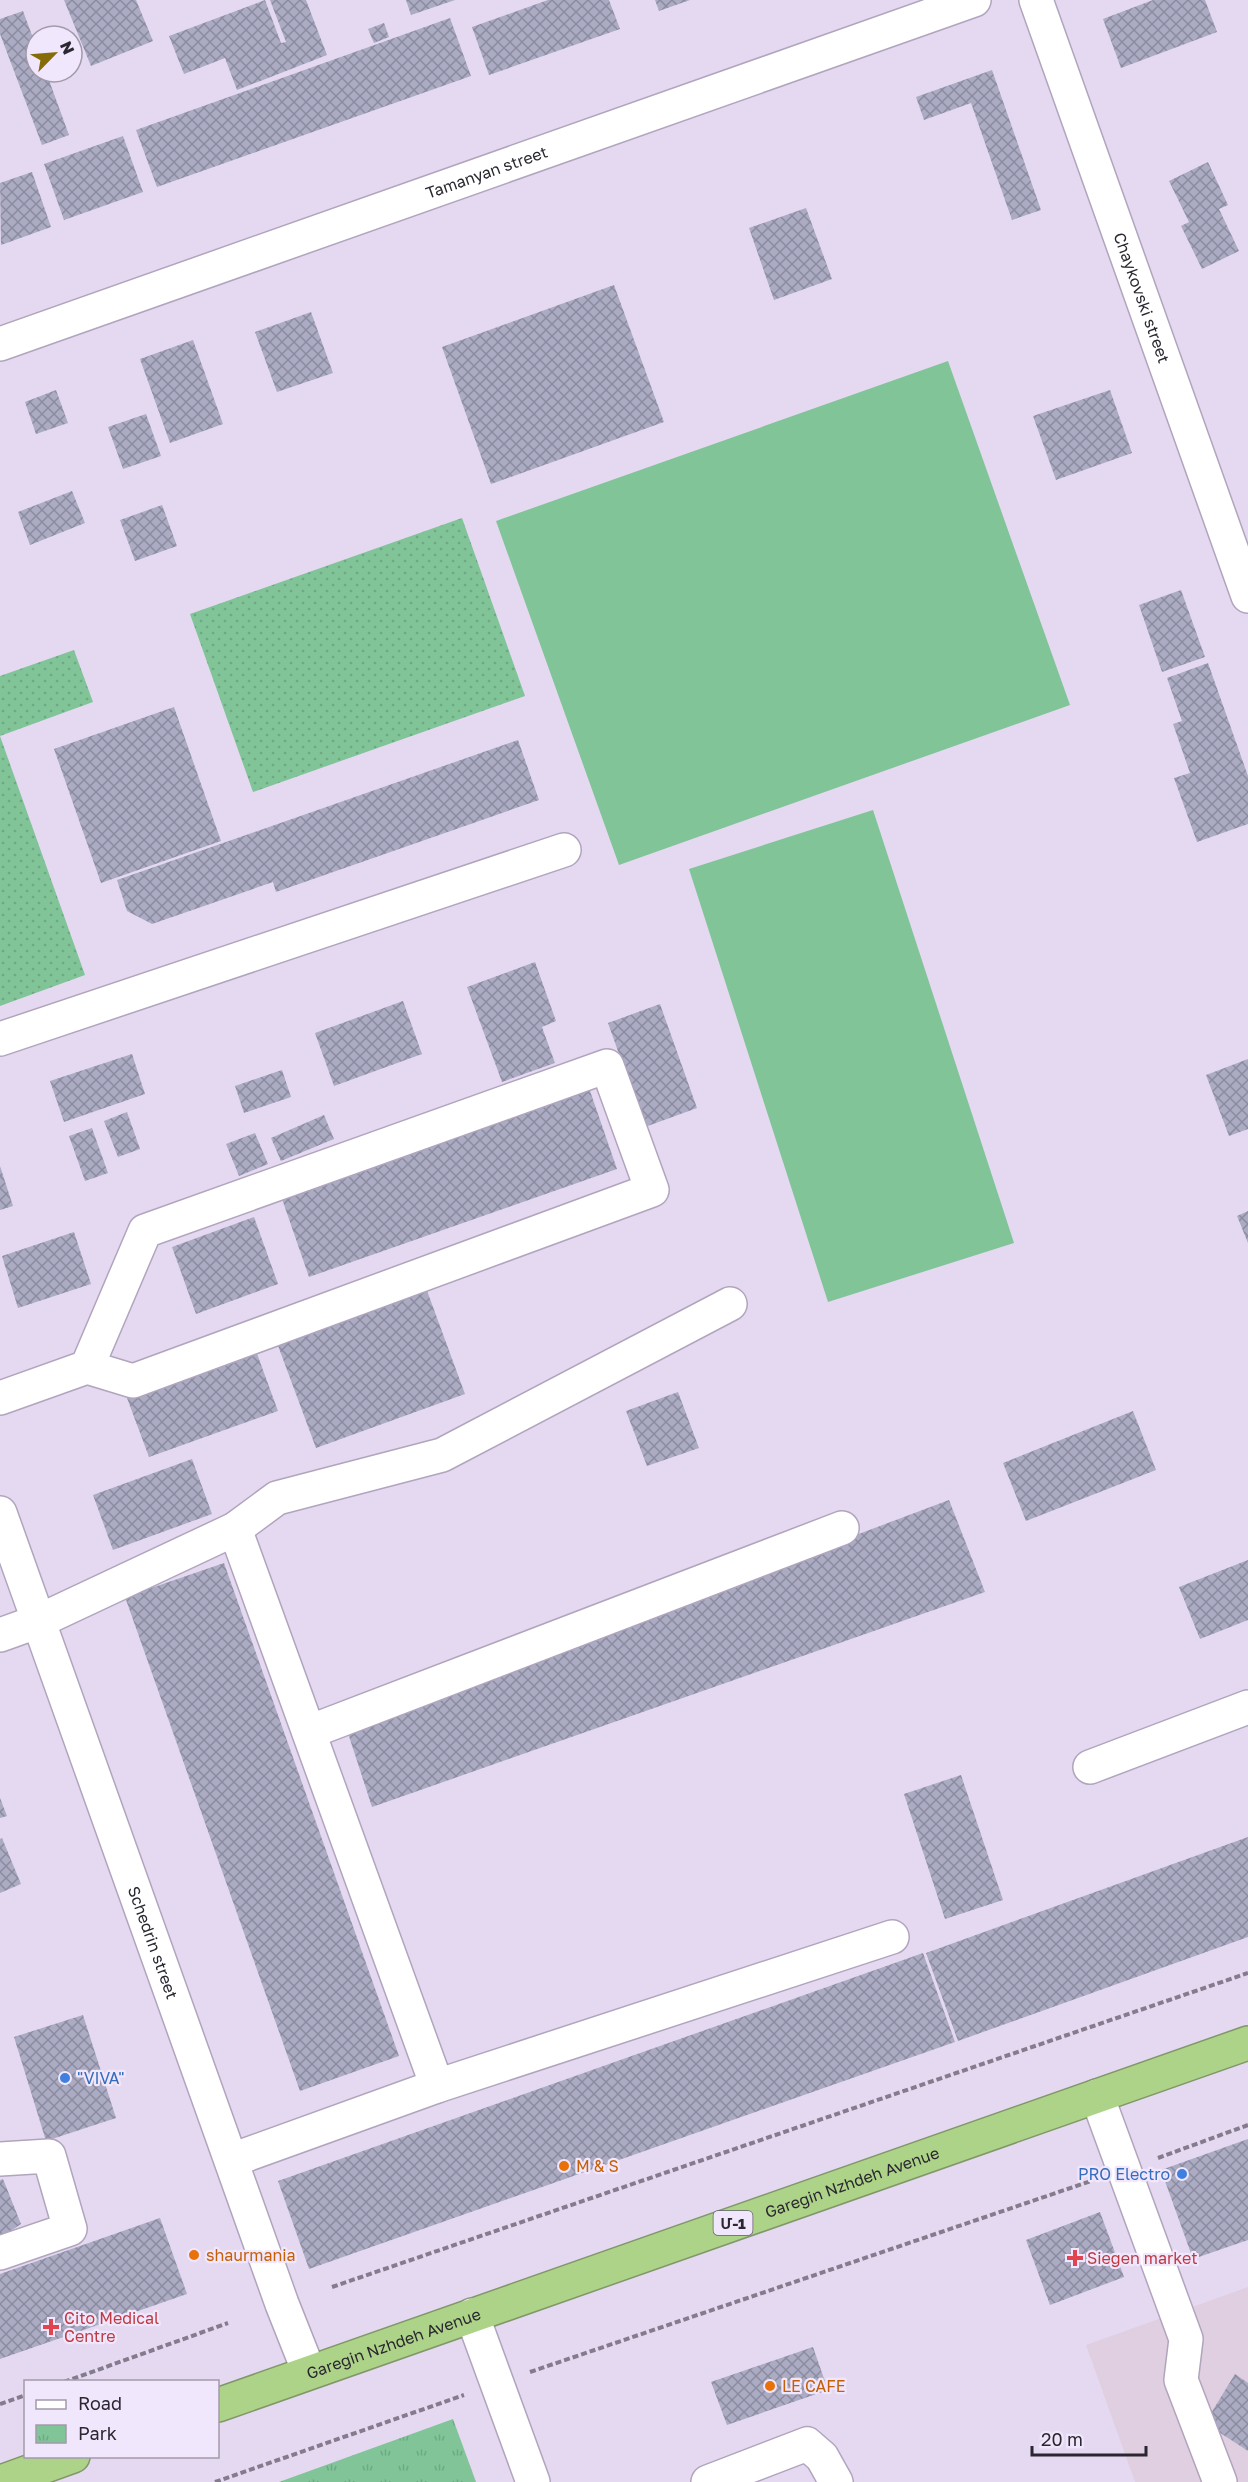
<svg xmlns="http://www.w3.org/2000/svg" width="1248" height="2482" font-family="'Golos Text','Noto Sans Armenian',sans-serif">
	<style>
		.medical { fill: #dfcfe0 }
		.grass { fill: url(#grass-dots) }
		.park { fill: url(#park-tufts) }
		.garden { fill: #80c498 }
		.building { fill: url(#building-cross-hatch) }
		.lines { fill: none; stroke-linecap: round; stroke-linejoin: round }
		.minor-casing { stroke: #b1a5bd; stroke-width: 36 }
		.highway-casing { stroke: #809769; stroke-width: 36 }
		.path { stroke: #847c8d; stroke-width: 4; stroke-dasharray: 6 3; stroke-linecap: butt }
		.minor { stroke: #fff; stroke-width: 33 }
		.highway { stroke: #add388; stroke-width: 33 }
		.shop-dot { fill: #3f7fe0; stroke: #f1e7fc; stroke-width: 2 }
		.food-dot { fill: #e8710a; stroke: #f1e7fc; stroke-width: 2 }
		.health-dot { fill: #e0444e; stroke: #f1e7fc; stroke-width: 2 }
		.labels { text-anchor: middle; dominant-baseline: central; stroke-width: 4.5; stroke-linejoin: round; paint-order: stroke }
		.shield { fill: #f1e7fc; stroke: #66616d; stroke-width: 1.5 }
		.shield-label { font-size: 15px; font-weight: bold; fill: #2b2730 }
		.street-label { font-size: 16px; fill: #2b2730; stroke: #f1e7fc }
		.shop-label { font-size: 16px; fill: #366cbe; stroke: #f1e7fc; text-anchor: start }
		.food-label { font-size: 16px; fill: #c56008; stroke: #f1e7fc; text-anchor: start }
		.health-label { font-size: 16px; fill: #be3a42; stroke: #f1e7fc; text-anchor: start }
	</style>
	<defs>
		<pattern id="grass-dots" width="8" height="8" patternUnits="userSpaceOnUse" patternTransform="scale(1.5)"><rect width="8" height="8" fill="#80c498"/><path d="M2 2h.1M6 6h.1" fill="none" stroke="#6fa883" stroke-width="1.8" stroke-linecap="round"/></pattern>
		<pattern id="park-tufts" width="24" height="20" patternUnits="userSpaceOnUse" patternTransform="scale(1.5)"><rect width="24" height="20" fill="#80c498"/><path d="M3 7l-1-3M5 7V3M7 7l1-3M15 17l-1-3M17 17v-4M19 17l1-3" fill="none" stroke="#6fa883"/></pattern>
		<pattern id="building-cross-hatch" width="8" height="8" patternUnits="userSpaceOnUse" patternTransform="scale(1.5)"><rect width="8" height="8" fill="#ababc4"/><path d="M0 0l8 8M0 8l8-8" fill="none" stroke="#8b8ba0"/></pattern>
	</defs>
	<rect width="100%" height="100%" fill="#e5d9f2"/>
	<path class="medical" d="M1248 2287V2482H1135L1086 2345Z"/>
	<g class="grass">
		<path d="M462 518 525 696 253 792 190 614Z"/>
		<path d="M74 650 93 702 0 736V676Z"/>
		<path d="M0 736 85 975 0 1006Z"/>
	</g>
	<path class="park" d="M453 2419 476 2482H279Z"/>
	<g class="garden">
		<path d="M948 361 1070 705 619 865 496 521Z"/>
		<path d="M873 810 1014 1243 828 1302 689 869Z"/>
	</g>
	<g class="building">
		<path d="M64 0H136L153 41 91 66Z"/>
		<path d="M265 0 281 43 286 42 270 0H306L327 55 237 90 225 58 184 74 169 36Z"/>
		<path d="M406 0H455L411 15Z"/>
		<path d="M548 0H609L620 29 489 75 472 27Z"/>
		<path d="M655 0H690L659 11Z"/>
		<path d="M1153 0H1205L1217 32 1121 68 1103 19Z"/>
		<path d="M23 11 36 46V72H46L69 135 42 145 0 34V19Z"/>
		<path d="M450 18 471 76 157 187 136 130Z"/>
		<path d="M384 23 389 37 374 43 368 29Z"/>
		<path d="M992 70 1041 210 1012 220 971 103 924 120 916 97Z"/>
		<path d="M123 136 143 192 64 220 44 164Z"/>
		<path d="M1208 162 1228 205 1219 209 1239 251 1202 269 1181 226 1189 222 1169 181Z"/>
		<path d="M32 172 51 227 1 245 0 183Z"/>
		<path d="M806 208 832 279 774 300 749 228Z"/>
		<path d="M614 285 664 422 491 484 442 347Z"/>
		<path d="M311 312 333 373 277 392 255 332Z"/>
		<path d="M193 340 223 424 170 443 140 359Z"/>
		<path d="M56 390 68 423 36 434 25 402Z"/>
		<path d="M1110 390 1132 453 1056 480 1033 416Z"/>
		<path d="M146 414 161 456 123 469 108 427Z"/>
		<path d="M72 491 85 523 30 545 18 512Z"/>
		<path d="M162 505 177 546 135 561 120 520Z"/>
		<path d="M1181 590 1205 657 1162 672 1139 605Z"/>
		<path d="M1208 663 1248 776V824L1197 842 1174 778 1190 773 1173 724 1182 721 1167 678Z"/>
		<path d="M174 707 221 841 101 883 54 749Z"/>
		<path d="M518 740 539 800 276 892 273 882 152 924 127 911 117 880Z"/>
		<path d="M535 962 556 1021 542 1027 555 1063 502 1082 467 987Z"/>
		<path d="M403 1001 422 1054 334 1086 315 1033Z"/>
		<path d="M660 1004 697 1108 645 1127 608 1023Z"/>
		<path d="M132 1054 145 1094 64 1122 50 1081Z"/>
		<path d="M1248 1059V1129L1229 1136 1206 1075Z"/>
		<path d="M282 1070 291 1097 244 1113 235 1086Z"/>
		<path d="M589 1088 617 1169 309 1277 281 1196Z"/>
		<path d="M127 1112 140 1149 118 1157 104 1121Z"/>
		<path d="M324 1115 334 1139 281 1161 271 1138Z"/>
		<path d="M92 1128 108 1173 85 1181 69 1136Z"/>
		<path d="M255 1133 268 1164 239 1176 226 1144Z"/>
		<path d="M0 1166 13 1206 0 1210Z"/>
		<path d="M1248 1211V1243L1237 1216Z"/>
		<path d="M254 1217 278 1284 196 1314 172 1247Z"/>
		<path d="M74 1232 91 1284 18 1308 2 1256Z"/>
		<path d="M426 1288 465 1394 316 1448 277 1343Z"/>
		<path d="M256 1351 278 1411 149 1457 127 1398Z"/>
		<path d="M678 1392 699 1448 647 1466 626 1411Z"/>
		<path d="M1133 1411 1156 1470 1026 1521 1003 1463Z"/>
		<path d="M192 1459 212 1514 113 1550 93 1495Z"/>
		<path d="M949 1500 985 1592 372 1807 346 1727Z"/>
		<path d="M1248 1560V1620L1200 1639 1179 1587Z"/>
		<path d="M224 1563 399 2056 300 2091 125 1597Z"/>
		<path d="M961 1775 1003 1900 945 1919 904 1794Z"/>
		<path d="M0 1798 7 1816 0 1818Z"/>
		<path d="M1248 1837V1937L958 2041 926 1953Z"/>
		<path d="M2 1838 21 1884 0 1893V1839Z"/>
		<path d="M923 1953 955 2042 309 2269 278 2181Z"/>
		<path d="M83 2015 116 2118 46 2141 14 2037Z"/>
		<path d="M1248 2139V2240L1193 2259 1161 2170Z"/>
		<path d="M3 2179 21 2224 0 2238V2180Z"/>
		<path d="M1100 2212 1124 2277 1050 2305 1026 2240Z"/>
		<path d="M160 2218 187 2294 0 2359V2274Z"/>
		<path d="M813 2347 828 2390 727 2425 711 2382Z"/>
		<path d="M1235 2374 1248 2383V2451L1205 2423Z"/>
	</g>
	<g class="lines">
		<g class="minor-casing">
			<g id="minor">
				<path id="s1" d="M1036 0 1248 596"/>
				<path id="s2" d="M0 344 974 0"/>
				<path d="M0 1039 564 850"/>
				<path d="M0 1398 87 1367 133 1381 652 1190 607 1066 145 1231 87 1367"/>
				<path id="s3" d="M0 1513 282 2304 309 2372"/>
				<path d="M0 1635 39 1621 235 1529 277 1498 442 1455 730 1304"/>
				<path d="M309 1732 842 1528"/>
				<path d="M1090 1767 1248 1707"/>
				<path d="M437 2086 892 1937"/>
				<path d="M1097 2096 1186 2339 1181 2380 1220 2482"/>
				<path d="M0 2159 49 2156 70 2229 0 2253"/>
				<path d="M232 2160 437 2086 235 1529"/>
				<path d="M472 2315 533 2482"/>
				<path d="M708 2482 807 2444 822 2457 836 2482"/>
			</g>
		</g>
		<g class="highway-casing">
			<g id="highway">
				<path id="s4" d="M218 2405 1248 2043"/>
				<path d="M1 2482 73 2456"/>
			</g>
		</g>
		<g class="path">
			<path d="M1158 2158 1248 2125"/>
			<path d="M332 2287 1248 1973"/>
			<path d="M530 2372 1091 2181"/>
			<path d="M64 2382 228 2323"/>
			<path d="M0 2404 26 2395"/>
			<path d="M215 2482 464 2395"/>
		</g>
		<use href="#minor" class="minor"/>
		<use href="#highway" class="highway"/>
	</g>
	<g class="shop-dot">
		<circle cx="65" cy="2078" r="6"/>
		<circle cx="1182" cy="2174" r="6"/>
	</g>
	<g class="food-dot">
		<circle cx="564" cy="2166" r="6"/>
		<circle cx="194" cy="2255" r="6"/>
		<circle cx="770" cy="2386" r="6"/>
	</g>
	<g class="health-dot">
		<path d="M1072 2249h6v6h6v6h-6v6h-6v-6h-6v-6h6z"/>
		<path d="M48 2318h6v6h6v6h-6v6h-6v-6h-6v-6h6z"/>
	</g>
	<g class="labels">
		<rect class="shield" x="713.5" y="2211" width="39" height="24" rx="4.5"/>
		<g class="shield-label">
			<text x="733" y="2223">Մ-1</text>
		</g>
		<g class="street-label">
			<text stroke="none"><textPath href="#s2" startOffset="516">Tamanyan street</textPath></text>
			<text stroke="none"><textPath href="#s1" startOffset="316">Chaykovski street</textPath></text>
			<text stroke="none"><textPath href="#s3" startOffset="456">Schedrin street</textPath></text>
			<text stroke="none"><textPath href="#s4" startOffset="672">Garegin Nzhdeh Avenue</textPath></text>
			<text stroke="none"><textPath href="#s4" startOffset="186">Garegin Nzhdeh Avenue</textPath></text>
		</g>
		<g class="shop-label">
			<text x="77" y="2078">"VIVA"</text>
			<text x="1170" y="2174" text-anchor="end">PRO Electro</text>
		</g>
		<g class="food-label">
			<text x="576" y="2166">M &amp; S</text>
			<text x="206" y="2255">shaurmania</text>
			<text x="782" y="2386">LE CAFE</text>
		</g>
		<g class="health-label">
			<text x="1087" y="2258">Siegen market</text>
			<text x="64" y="2318">Cito Medical<tspan x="64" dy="18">Centre</tspan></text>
		</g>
	</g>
	<rect x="24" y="2380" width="195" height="78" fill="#f1e7fc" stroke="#a29aaa" stroke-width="1.5"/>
	<rect x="36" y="2400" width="30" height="9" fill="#ffffff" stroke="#a29aaa" stroke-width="1.5"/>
	<text x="78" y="2410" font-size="18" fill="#2b2730">Road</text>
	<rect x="36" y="2425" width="30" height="18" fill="url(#park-tufts)" stroke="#a29aaa" stroke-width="1.5"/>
	<text x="78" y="2440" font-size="18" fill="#2b2730">Park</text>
	<g transform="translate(54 54) rotate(65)"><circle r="28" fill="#f1e7fc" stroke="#a29aaa" stroke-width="1.5"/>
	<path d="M0-4.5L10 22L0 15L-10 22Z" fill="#856c08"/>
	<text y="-9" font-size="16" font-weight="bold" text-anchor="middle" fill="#2b2730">N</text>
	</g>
	<path d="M1032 2446v9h114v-9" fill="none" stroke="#2b2730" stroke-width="3"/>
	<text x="1041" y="2446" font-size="18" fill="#2b2730" stroke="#f1e7fc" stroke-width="4.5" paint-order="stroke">20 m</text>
</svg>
